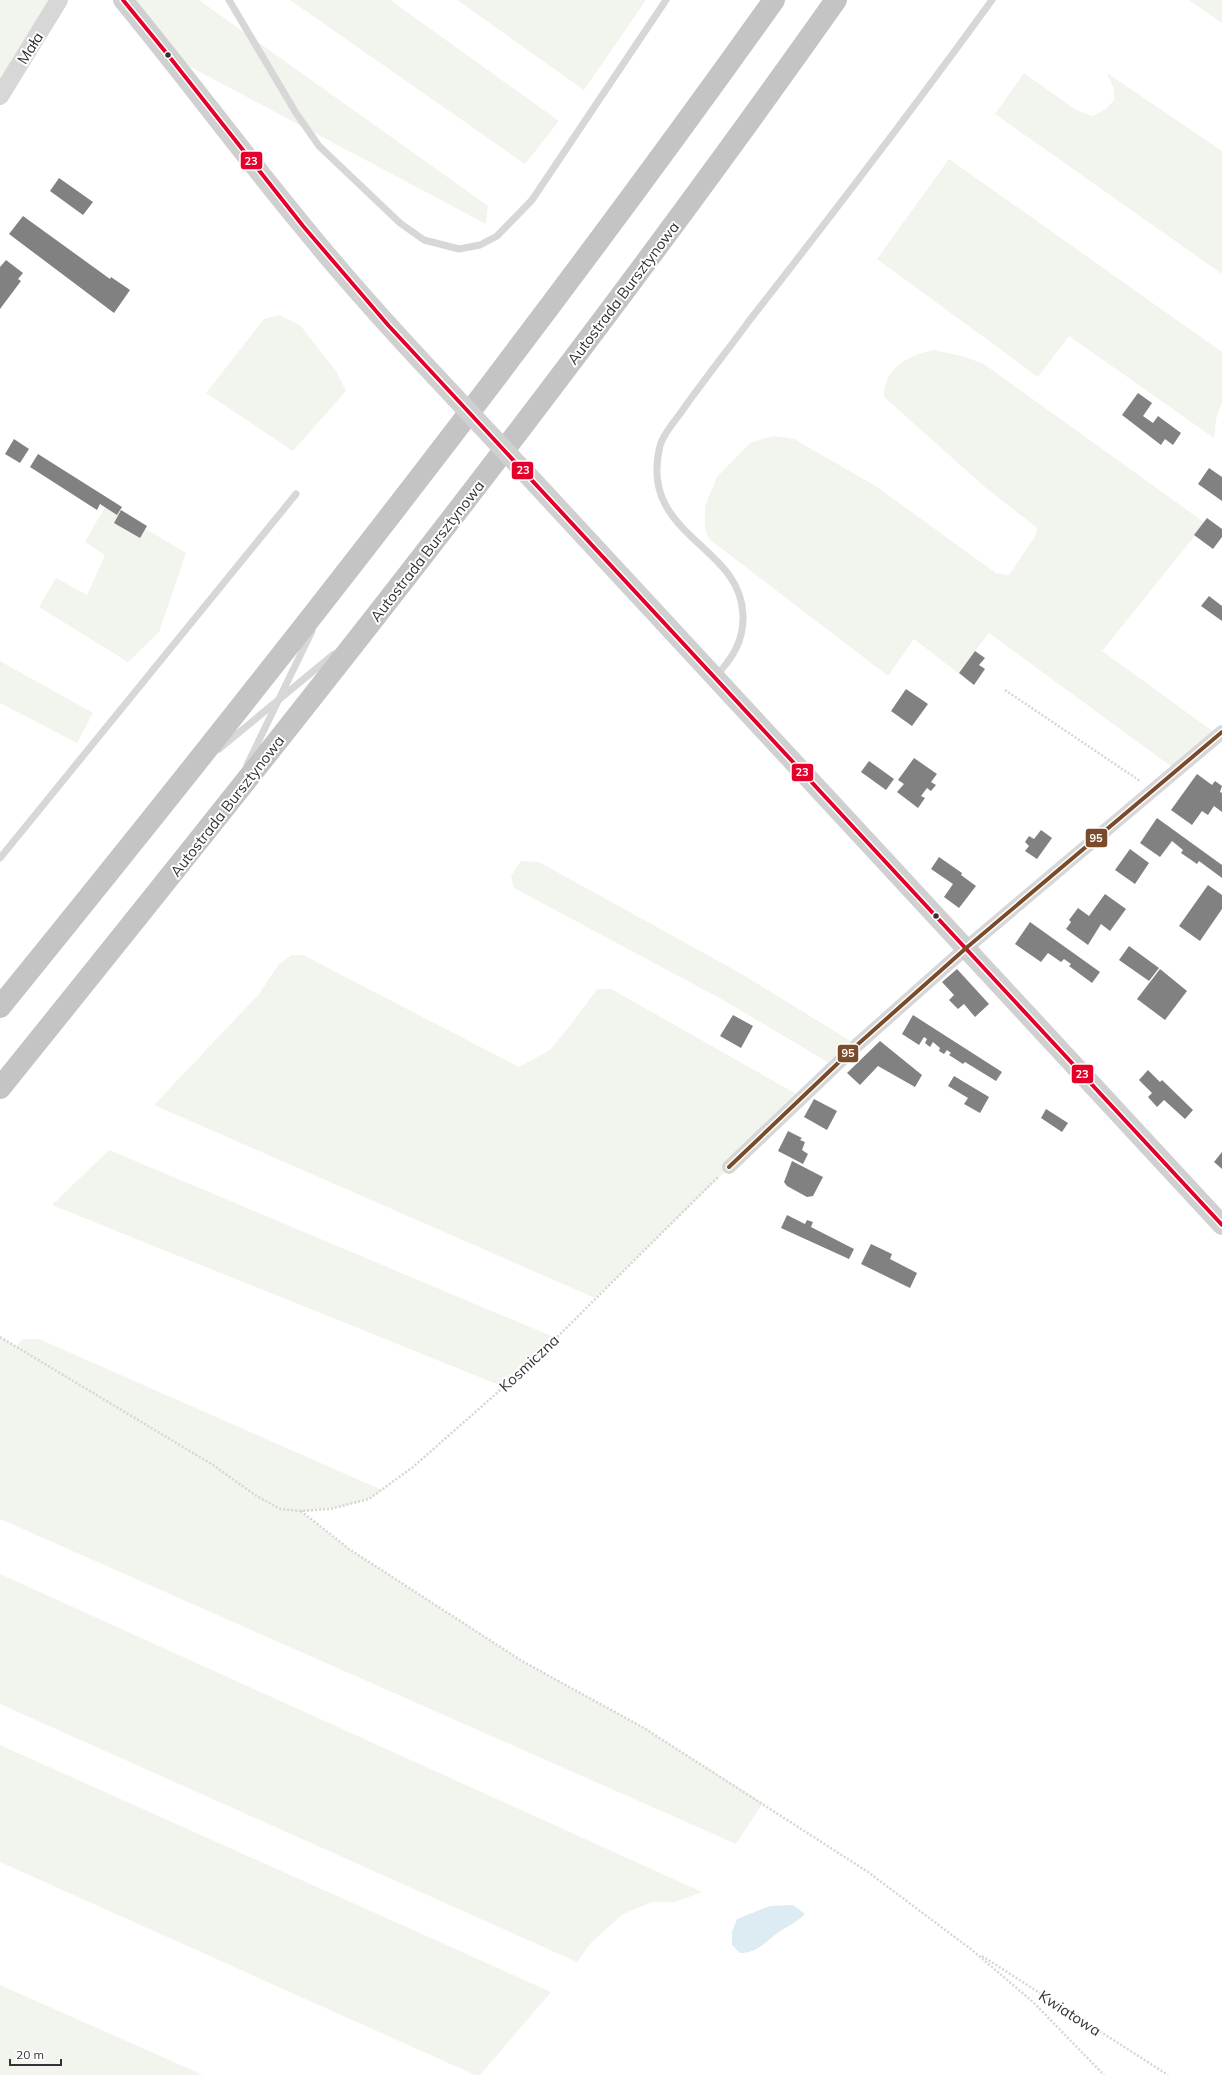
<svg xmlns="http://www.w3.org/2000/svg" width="1222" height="2075" font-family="Mulish,sans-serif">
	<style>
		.green { fill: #f1f5ed }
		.water { fill: #ddebf3 }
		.building { fill: #818181 }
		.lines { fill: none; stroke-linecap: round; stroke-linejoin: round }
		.path { stroke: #d6d6d6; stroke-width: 2.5; stroke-dasharray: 2 2; stroke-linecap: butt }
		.service { stroke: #d7d7d7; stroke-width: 7 }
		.minor { stroke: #d7d7d7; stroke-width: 14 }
		.tertiary { stroke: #d7d7d7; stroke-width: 18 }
		.secondary { stroke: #d0d0d0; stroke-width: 20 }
		.motorway { stroke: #c4c4c4; stroke-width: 22 }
		.secondary-bridge { stroke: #d0d0d0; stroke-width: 20 }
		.bus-1-casing { stroke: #fff; stroke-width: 7 }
		.bus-2-casing { stroke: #fff; stroke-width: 7 }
		.bus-1 { stroke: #e4002b; stroke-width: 4 }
		.bus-2 { stroke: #7a4b2a; stroke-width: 4 }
		.bus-dot { fill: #333; stroke: #fff; stroke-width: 1.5 }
		.labels { text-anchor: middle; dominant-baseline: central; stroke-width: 4; stroke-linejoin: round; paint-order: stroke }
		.street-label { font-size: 15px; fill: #333; stroke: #fff }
		.line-badge { stroke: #fff; stroke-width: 1.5 }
		.badge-label { font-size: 11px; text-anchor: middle; font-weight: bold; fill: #fff }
	</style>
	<rect width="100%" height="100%" fill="#fff"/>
	<g class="green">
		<path d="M0 0H59L0 91Z"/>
		<path d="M123 0H199L488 206 486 224 168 55Z"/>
		<path d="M290 0H390L559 121 525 164Z"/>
		<path d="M457 0H646L584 90Z"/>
		<path d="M1189 0H1222V23Z"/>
		<path d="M1024 73 1076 110 1093 116 1106 109 1114 100V89L1107 73 1222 151V274L995 114Z"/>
		<path d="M949 159 1222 352V402L1216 419 1214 438 1069 336 1038 377 877 259Z"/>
		<path d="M279 315 300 325 336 371 346 391 293 451 206 393 264 319Z"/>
		<path d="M933 350 962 356 984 364 1205 523 1102 651 1218 735 1176 770 989 633 958 673 914 639 888 676 709 539 705 529V506L717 477 750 443 773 436 794 439 874 485 996 573 1009 575 1036 535 1037 528 986 488 884 397C884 367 908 356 933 350Z"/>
		<path d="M106 505 186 553 159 632 128 662 39 607 56 578 87 595 105 555 85 542Z"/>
		<path d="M0 661 93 713 77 743 0 703Z"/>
		<path d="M521 861 539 862 740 973 857 1045 834 1066 725 1001 514 888 511 876Z"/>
		<path d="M292 955H303L519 1067 550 1050 576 1018 597 989H611L802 1097 595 1298 154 1105 259 994 279 964Z"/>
		<path d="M109 1150 556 1338 504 1387 52 1205Z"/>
		<path d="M0 1337 16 1346 23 1339H39L382 1490C355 1509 331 1506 301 1512L349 1549 522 1661 644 1728 763 1803 736 1844 0 1519Z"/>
		<path d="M0 1574 702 1892 675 1902H652L623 1914 591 1943 577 1962 0 1704Z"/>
		<path d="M0 1745 551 1992 480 2075H475L0 1862Z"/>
		<path d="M0 1985 203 2075H0Z"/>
	</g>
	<path class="water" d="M793 1905 805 1914C796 1923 786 1927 776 1934 764 1943 757 1953 740 1953L732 1945V1932L737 1919 770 1906Z"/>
	<g class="building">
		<path d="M59 178 93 202 83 215 50 191Z"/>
		<path d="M23 216 110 279 111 277 130 290 114 313 9 234Z"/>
		<path d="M6 260 23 273 18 279 21 281 0 309V267Z"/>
		<path d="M1138 393 1152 403 1143 416 1153 423 1158 416 1181 433 1173 445 1165 439 1161 445 1122 415Z"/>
		<path d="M14 439 29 449 20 463 5 454Z"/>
		<path d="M38 454 122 507 117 515 100 504 97 510 30 467Z"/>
		<path d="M1209 468 1222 477V501L1198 484Z"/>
		<path d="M121 510 147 526 140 538 114 523Z"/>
		<path d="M1207 518 1222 529V537L1213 549 1194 535Z"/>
		<path d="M1209 596 1222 606V621L1201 606Z"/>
		<path d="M975 651 985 658 979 665 985 669 974 685 959 673Z"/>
		<path d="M906 689 928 704 912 726 891 711Z"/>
		<path d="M914 758 937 774 931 782 936 785 931 791 927 788 921 796 925 798 918 808 897 792 904 784 898 780Z"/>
		<path d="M869 761 894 779 886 790 861 772Z"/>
		<path d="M1197 774 1212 785 1215 781 1222 786 1220 792 1222 793V812L1214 806 1208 815 1202 811 1192 825 1171 810Z"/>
		<path d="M1157 818 1222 865V878L1199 861 1197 864 1181 853 1183 850 1172 841 1160 857 1140 843Z"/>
		<path d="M1041 830 1052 838 1037 859 1025 851 1029 846 1025 842 1029 836 1034 839Z"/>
		<path d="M1130 849 1149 863 1135 884 1115 870Z"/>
		<path d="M939 857 962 873 961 875 976 886 959 908 944 897 953 884 931 869Z"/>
		<path d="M1208 885 1222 895V909L1200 941 1179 926Z"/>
		<path d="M1105 894 1126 909 1110 931 1101 924 1088 945 1066 929 1071 922 1069 920 1078 908 1089 916Z"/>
		<path d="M1030 922 1100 972 1092 983 1069 966 1071 964 1064 959 1061 962 1048 953 1041 962 1015 944Z"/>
		<path d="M1129 946 1159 968 1149 981 1119 960Z"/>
		<path d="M957 969 989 1004 975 1017 964 1004 958 1009 949 1000 954 995 942 982Z"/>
		<path d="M1160 969 1187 991 1165 1020 1137 999Z"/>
		<path d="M733 1015 753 1026 741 1048 720 1036Z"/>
		<path d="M913 1015 1002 1072 996 1081 965 1062 963 1064 949 1055 951 1053 947 1050 944 1054 939 1051 940 1048 933 1042 930 1047 925 1043 927 1039 924 1037 919 1045 902 1034Z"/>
		<path d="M880 1041 922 1075 915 1087 878 1066 860 1085 847 1073Z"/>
		<path d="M1148 1070 1160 1082 1162 1080 1193 1110 1185 1119 1164 1100 1157 1107 1148 1097 1152 1093 1139 1080Z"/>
		<path d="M954 1076 989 1097 980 1113 964 1104 968 1098 948 1086Z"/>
		<path d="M814 1099 837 1111 827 1130 804 1117Z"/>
		<path d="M1046 1109 1068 1123 1062 1132 1041 1118Z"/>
		<path d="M788 1131 802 1138 800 1140 805 1142 802 1150 808 1154 803 1164 778 1151Z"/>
		<path d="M1222 1152V1169L1214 1162Z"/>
		<path d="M792 1161 823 1177 813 1196 807 1197 787 1186 784 1182Z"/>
		<path d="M787 1215 805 1224 807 1220 813 1222 811 1227 854 1249 849 1259 781 1228Z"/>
		<path d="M871 1244 892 1254 890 1259 917 1273 910 1288 861 1264Z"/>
	</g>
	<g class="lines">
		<g class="path">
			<path d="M1005 690 1140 781"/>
			<path d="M0 1337 213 1465 255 1495 280 1509 301 1511 330 1509 369 1499 413 1467 531 1363 718 1177"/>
			<path d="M301 1511 349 1549 522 1661 644 1728 868 1872 972 1950 1033 2002 1104 2075"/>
			<path d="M982 1956 1168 2075"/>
		</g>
		<g class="service">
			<path d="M229 0 296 113 319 146 400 223 424 240 459 249 480 245 497 236 532 200 666 0"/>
			<path d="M715 677C732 659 744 641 743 615 741 563 689 547 666 506 656 488 655 466 660 446 663 434 675 421 682 411 704 380 727 351 749 321 832 215 913 109 992 0"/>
			<path d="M219 749 334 654"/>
			<path d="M247 765 312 631"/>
			<path d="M0 858 296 494"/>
		</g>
		<path class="minor" d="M729 1167 857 1045 965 949 1222 732"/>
		<path class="tertiary" d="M0 96 59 0"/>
		<g class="secondary">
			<path d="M123 0C184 74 241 151 302 225 344 277 390 328 436 377"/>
			<path d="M536 484 1222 1225"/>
		</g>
		<g class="motorway">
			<path d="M0 1007C267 678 528 345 774 0"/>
			<path d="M0 1088C287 732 572 374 836 0"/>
		</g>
		<path class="secondary-bridge" d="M436 377 536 484"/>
		<g class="bus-1-casing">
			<path id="bus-1" d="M123 0 168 55 303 226 388 325 1222 1225"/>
		</g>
		<g class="bus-2-casing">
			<path id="bus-2" d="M729 1167 857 1045 965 949 1222 732"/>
		</g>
		<use href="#bus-1" class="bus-1"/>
		<use href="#bus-2" class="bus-2"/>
	</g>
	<g class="bus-dot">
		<circle cx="168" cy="55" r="3.5"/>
		<circle cx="936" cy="916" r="3.5"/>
	</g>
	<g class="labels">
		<g class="street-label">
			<text transform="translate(30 48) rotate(-58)">Mała</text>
			<text transform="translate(623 293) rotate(-53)">Autostrada Bursztynowa</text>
			<text transform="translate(427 551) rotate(-52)">Autostrada Bursztynowa</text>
			<text transform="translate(227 806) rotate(-52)">Autostrada Bursztynowa</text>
			<text transform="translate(529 1363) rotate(-43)">Kosmiczna</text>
			<text transform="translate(1070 2013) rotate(33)">Kwiatowa</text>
		</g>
	</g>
	<g class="line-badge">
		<rect x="240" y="151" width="23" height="19" rx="4" fill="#e4002b"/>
		<rect x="511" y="461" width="23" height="19" rx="4" fill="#e4002b"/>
		<rect x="791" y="763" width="23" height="19" rx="4" fill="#e4002b"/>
		<rect x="1085" y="828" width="23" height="20" rx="4" fill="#7a4b2a"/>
		<rect x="837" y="1044" width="22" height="19" rx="4" fill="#7a4b2a"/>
		<rect x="1071" y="1064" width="23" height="20" rx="4" fill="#e4002b"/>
	</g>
	<g class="badge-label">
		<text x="251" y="165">23</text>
		<text x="523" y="474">23</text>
		<text x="802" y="776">23</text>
		<text x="1096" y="842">95</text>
		<text x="848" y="1057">95</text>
		<text x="1082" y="1078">23</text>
	</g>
	<path d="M10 2059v6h51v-6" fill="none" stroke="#333333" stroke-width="2"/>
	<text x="16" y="2059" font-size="12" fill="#333333" stroke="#ffffff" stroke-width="3" paint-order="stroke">20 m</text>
</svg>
